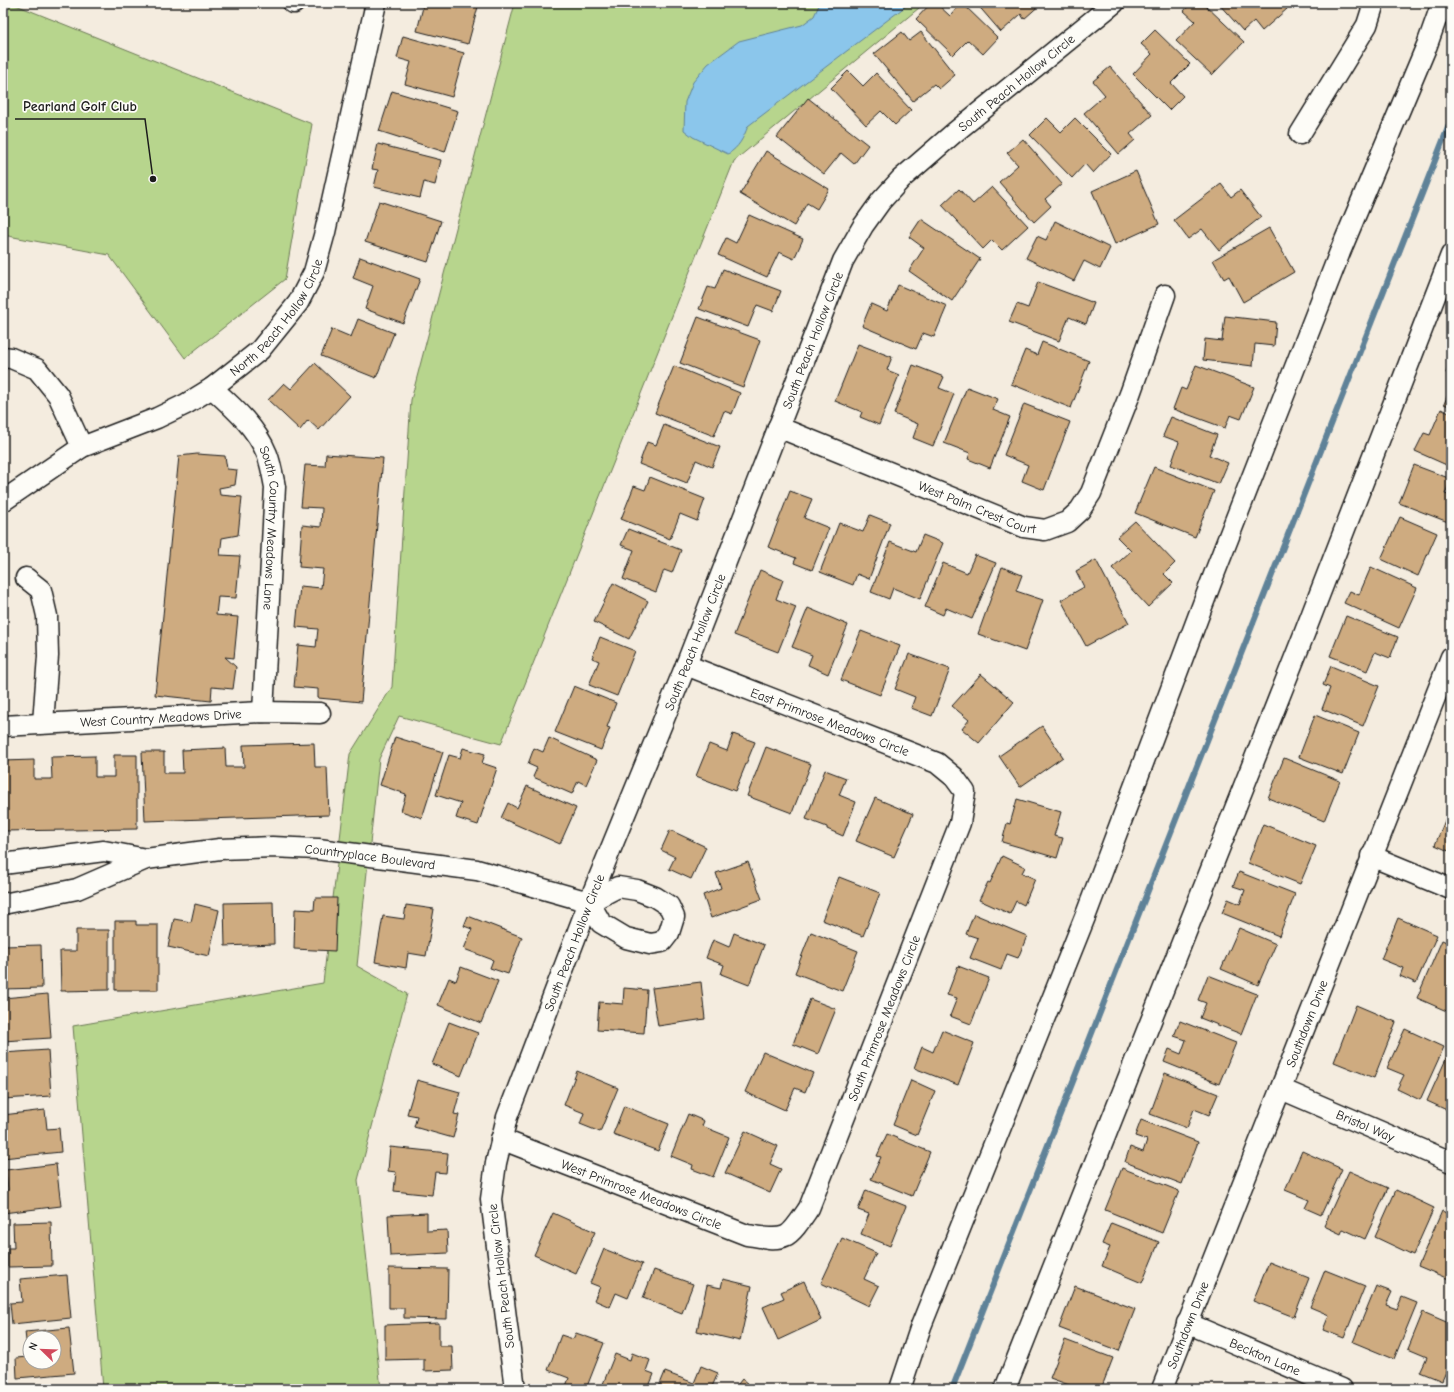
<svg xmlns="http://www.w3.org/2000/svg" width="1454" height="1392" font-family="'Comic Neue',sans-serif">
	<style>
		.green { fill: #b7d58d; stroke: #6a7854 }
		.water { fill: #8bc6eb; stroke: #5f8298 }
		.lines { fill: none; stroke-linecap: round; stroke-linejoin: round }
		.stream { stroke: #5f8298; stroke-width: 6 }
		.building { fill: #ceab80; stroke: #1c1c1c; fill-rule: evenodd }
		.minor-casing { stroke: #1c1c1c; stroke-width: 23 }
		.minor { stroke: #fdfcf7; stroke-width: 20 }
		.labels { text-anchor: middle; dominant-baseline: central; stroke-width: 3.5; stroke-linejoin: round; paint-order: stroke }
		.street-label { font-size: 13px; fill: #1c1c1c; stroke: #fdfcf7 }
		.leader { fill: none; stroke: #1c1c1c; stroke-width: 1.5 }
		.callout-dot { fill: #1c1c1c; stroke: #fdfcf7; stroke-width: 1.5 }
		.callout-label { font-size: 14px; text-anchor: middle; font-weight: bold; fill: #1c1c1c; stroke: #fdfcf7; stroke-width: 3.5; stroke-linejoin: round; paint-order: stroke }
	</style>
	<rect width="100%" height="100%" fill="#f4ecdf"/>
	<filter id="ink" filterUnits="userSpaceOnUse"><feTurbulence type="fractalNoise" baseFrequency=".025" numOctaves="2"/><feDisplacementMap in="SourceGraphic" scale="8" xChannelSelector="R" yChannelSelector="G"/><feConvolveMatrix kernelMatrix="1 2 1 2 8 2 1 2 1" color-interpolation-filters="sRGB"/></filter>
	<g filter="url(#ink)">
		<g class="green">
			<path d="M3 3H11L312 124 285 279 185 358 109 255 3 235Z"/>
			<path d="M515 3H925L734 161 501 744 399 716 379 759 357 966 407 994 358 1180 381 1389H103L73 1026 323 983 350 754 392 687 411 400Z"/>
		</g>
		<path class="water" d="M820 3H910L748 126C743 139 739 147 728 154L693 137 684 130 685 102 693 82 708 64 739 41 802 25 814 16Z"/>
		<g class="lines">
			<path class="stream" d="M952 1389 1451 120"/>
		</g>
		<g class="building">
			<path d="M411 3H479L468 44 417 31 423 7 411 4Z"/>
			<path d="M931 3H936L950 16 962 3 998 38 983 54 968 40 953 55 916 19Z"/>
			<path d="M976 3H1042L1024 19 1021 14 1001 32Z"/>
			<path d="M1191 3H1203L1244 42 1212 75 1176 41 1195 21 1184 11Z"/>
			<path d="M1218 3H1282L1287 9 1262 31 1254 21 1243 31Z"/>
			<path d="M1155 30 1190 64 1171 83 1183 96 1169 110 1133 74 1152 54 1141 44Z"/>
			<path d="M902 32 909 41 921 32 955 75 939 89 934 84 913 101 874 54Z"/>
			<path d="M403 36 464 53 452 97 405 84 411 62 397 58Z"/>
			<path d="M1110 67 1152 115 1130 134 1135 140 1119 154 1084 113 1105 95 1093 81Z"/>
			<path d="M848 71 863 86 876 73 911 110 895 125 881 111 866 125 831 88Z"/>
			<path d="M392 91 458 111 445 152 379 131Z"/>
			<path d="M808 98 868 145 854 164 841 153 824 174 777 137Z"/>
			<path d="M1047 118 1061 132 1075 118 1111 154 1093 173 1085 164 1072 178 1030 135Z"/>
			<path d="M1023 139 1062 184 1045 199 1051 206 1034 222 999 182 1018 165 1007 153Z"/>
			<path d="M378 144 441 160 435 185 424 182 420 198 374 187 378 170 372 169Z"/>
			<path d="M766 151 829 189 817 209 807 203 794 226 740 194Z"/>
			<path d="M1136 171 1159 224 1115 244 1092 191Z"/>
			<path d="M1221 184 1231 197 1240 190 1261 217 1219 250 1202 229 1188 239 1174 220Z"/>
			<path d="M992 187 1028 226 1002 250 992 240 983 249 942 205 959 189 973 204Z"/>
			<path d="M379 201 441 221 428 262 365 242Z"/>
			<path d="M749 215 803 239 794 259 779 252 767 277 718 255 726 238 736 243Z"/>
			<path d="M921 219 980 259 952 301 909 271 924 248 909 237Z"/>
			<path d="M1055 221 1110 248 1100 269 1084 261 1074 281 1026 258 1037 236 1046 240Z"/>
			<path d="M1269 228 1294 272 1243 302 1229 276 1224 279 1213 260Z"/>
			<path d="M360 257 420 279 403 323 365 309 373 286 353 278Z"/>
			<path d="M723 269 781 291 773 311 757 305 748 327 699 309 708 287 715 289Z"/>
			<path d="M1038 282 1094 303 1086 324 1069 317 1059 341 1009 322 1017 304 1028 308Z"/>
			<path d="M898 285 947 306 934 337 923 333 916 349 862 326 871 304 887 311Z"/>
			<path d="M1225 316 1276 322 1274 346 1255 344 1253 366 1203 360 1205 339 1222 341Z"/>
			<path d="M698 317 760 340 743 387 680 363Z"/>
			<path d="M358 319 394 333 376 378 321 356 332 329 351 337Z"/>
			<path d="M1042 342 1089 361 1071 408 1011 384 1025 350 1037 355Z"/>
			<path d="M858 344 892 357 887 370 899 375 879 425 860 417 862 412 835 401Z"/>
			<path d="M1451 359V375L1446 373Z"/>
			<path d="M315 363 350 396 319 430 308 420 300 430 268 400 284 383 291 389Z"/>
			<path d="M913 365 944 377 939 388 954 394 933 446 913 438 918 424 894 414Z"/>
			<path d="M1196 365 1254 387 1241 419 1230 415 1225 428 1173 409 1181 388 1186 390Z"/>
			<path d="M674 366 740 393 732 414 724 411 714 436 655 413Z"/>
			<path d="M967 387 998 399 993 410 1010 417 990 468 968 459 970 453 944 443Z"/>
			<path d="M1451 387V407L1444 404Z"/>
			<path d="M1024 404 1070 422 1044 490 1022 481 1028 465 1004 455Z"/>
			<path d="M1441 409 1451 414V467L1415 451 1424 433 1430 435Z"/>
			<path d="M1171 417 1217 435 1209 455 1228 463 1219 484 1171 465 1179 442 1163 436Z"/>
			<path d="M664 425 720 447 712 467 696 460 687 483 639 464 647 442 656 445Z"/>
			<path d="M197 454 225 456 227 469 237 470 235 485 219 488 220 495 242 497 238 535 222 538 220 555 240 556 236 598 218 597 216 615 238 617 234 658 225 657 236 667 233 689 212 687 211 701 155 695 179 456Z"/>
			<path d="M326 454 383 458 361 702 318 698V689L294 687 298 645 316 647 318 629 296 627 300 586 321 588 323 569 299 567 302 525 321 527 322 508 301 507 305 465 325 466Z"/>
			<path d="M1414 465 1451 479 1445 494 1451 496V514L1448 522 1399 503Z"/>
			<path d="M1154 467 1214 491 1195 537 1135 513Z"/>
			<path d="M650 477 705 499 697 521 680 514 670 539 621 519 634 486 645 490Z"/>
			<path d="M790 491 812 499 804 518 829 528 812 570 794 563 796 558 768 547Z"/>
			<path d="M870 515 890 523 869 579 857 574 853 585 820 572 839 523 863 532Z"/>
			<path d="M1400 517 1437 533 1418 576 1381 559Z"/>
			<path d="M1135 521 1175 563 1164 574 1173 583 1148 607 1112 568 1131 551 1117 537Z"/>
			<path d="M628 529 681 550 672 573 664 570 656 592 623 579 634 550 621 545Z"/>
			<path d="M923 535 943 543 920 599 893 588 889 599 871 592 890 542 916 552Z"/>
			<path d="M975 555 996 563 972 619 946 608 943 615 925 607 943 563 967 573Z"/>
			<path d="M1096 560 1129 623 1086 646 1061 600 1084 587 1076 571Z"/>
			<path d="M1002 567 1022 575 1016 591 1043 600 1025 651 978 634Z"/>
			<path d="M1371 567 1417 588 1399 628 1344 603 1350 591 1359 595Z"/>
			<path d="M760 570 783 580 776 599 796 607 778 652 734 635Z"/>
			<path d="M613 583 648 601 629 639 594 622Z"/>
			<path d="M808 608 848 625 828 674 808 665 812 655 792 647Z"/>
			<path d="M1346 616 1398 637 1390 658 1375 652 1367 671 1330 656Z"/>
			<path d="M861 631 900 646 880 695 841 680Z"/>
			<path d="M600 637 635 651 617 696 589 685 599 661 592 658Z"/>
			<path d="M909 654 950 669 932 716 911 708 915 697 895 689Z"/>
			<path d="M1331 666 1379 686 1363 726 1322 709 1330 688 1323 685Z"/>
			<path d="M981 674 1014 702 979 743 962 729 969 720 952 706Z"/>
			<path d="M574 686 616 703 607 727 610 728 601 750 555 732Z"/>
			<path d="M1315 715 1359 733 1343 774 1299 757Z"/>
			<path d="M1042 726 1063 757 1020 787 999 756Z"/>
			<path d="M733 734 755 742 735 791 696 776 709 744 727 751Z"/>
			<path d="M395 737 443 752 422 818 401 811 406 794 380 785Z"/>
			<path d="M549 738 597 760 586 785 578 781 572 794 533 777 537 768 528 764 534 748 543 752Z"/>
			<path d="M314 743 315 767H327L329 815 145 821 142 752H164V773H183L182 750 225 748 226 767H244L243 745Z"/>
			<path d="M766 747 811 764 792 813 747 796Z"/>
			<path d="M463 748 485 754 482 763 497 768 478 825 456 818 461 803 436 795 449 755 460 758Z"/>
			<path d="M114 755H137V829L3 831V761L34 760V779H52L51 757 95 756V777H114Z"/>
			<path d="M1284 758 1340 781 1324 821 1268 798Z"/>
			<path d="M825 770 846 778 839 795 856 802 843 836 827 829V827L806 819Z"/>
			<path d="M527 786 576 808 560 844 501 818 508 803 517 808Z"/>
			<path d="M875 798 913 814 894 857 856 841Z"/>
			<path d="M1017 799 1061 812 1054 836 1063 838 1057 858 1002 842 1007 823 1010 824Z"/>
			<path d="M1450 808H1451V852L1435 845Z"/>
			<path d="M1263 824 1316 846 1300 884 1248 863Z"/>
			<path d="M670 830 706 847 691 879 669 869 675 857 661 850Z"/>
			<path d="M1002 856 1025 867 1022 873 1035 879 1024 905 1016 901 1010 914 979 900 988 882 990 883Z"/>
			<path d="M748 862 762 899 711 918 703 895 721 888 716 873Z"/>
			<path d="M1239 872 1295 894 1279 936 1222 913 1228 899 1240 904 1245 890 1233 886Z"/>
			<path d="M839 877 880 893 863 936 822 920Z"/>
			<path d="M315 898H337L335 951 294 949 295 909 314 910Z"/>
			<path d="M273 902 274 944 225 946 224 903Z"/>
			<path d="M195 904 219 910 209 956 168 947 174 919 191 922Z"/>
			<path d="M406 905 434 909 426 956 408 953 406 968 375 962 383 916 404 919Z"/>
			<path d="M974 914 1027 936 1018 958 1007 954 1001 970 970 958 978 938 966 934Z"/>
			<path d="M468 916 522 937 508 974 490 968 493 960 464 949 472 929 464 926Z"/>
			<path d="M1398 918 1437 935 1416 983 1400 976 1403 968 1381 959Z"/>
			<path d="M115 921H136V925H158V990H115Z"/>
			<path d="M1239 928 1276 944 1258 985 1221 969Z"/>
			<path d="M76 930H109V990L61 991 60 951H76Z"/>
			<path d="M811 932 858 951 842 991 795 973Z"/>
			<path d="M734 933 764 945 749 985 721 974 724 965 706 958 713 940 729 947Z"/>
			<path d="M1442 940 1451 944V1013L1417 998Z"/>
			<path d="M41 945 42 988 3 989V946Z"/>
			<path d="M958 966 989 978 971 1024 950 1016 957 998 947 995Z"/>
			<path d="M461 967 498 981 481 1023 438 1005 449 978 456 981Z"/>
			<path d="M1208 975 1257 994 1241 1034 1200 1018 1206 1003 1198 1000Z"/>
			<path d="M701 982 705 1019 658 1026 652 988Z"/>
			<path d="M624 988 647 990 644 1033 597 1030 599 1002 623 1004Z"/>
			<path d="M48 994 51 1038 3 1041V998Z"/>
			<path d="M810 999 836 1009 818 1054 793 1044Z"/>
			<path d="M1356 1005 1396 1022 1374 1078 1334 1062Z"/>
			<path d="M1180 1021 1236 1043 1219 1084 1164 1062 1169 1049 1181 1054 1186 1040 1174 1036Z"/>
			<path d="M449 1022 478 1033 461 1076 432 1064Z"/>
			<path d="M1405 1029 1444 1047 1420 1100 1397 1089 1404 1075 1387 1068Z"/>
			<path d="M942 1030 974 1043 958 1085 914 1068 922 1047 933 1052Z"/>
			<path d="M1451 1048V1112L1427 1101Z"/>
			<path d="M48 1050 51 1096 3 1099V1053Z"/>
			<path d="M763 1052 813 1073 805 1092 795 1088 785 1110 745 1092Z"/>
			<path d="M577 1071 618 1088 600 1132 580 1124 584 1113 564 1105Z"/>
			<path d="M1165 1073 1218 1094 1209 1115 1194 1109 1187 1128 1150 1114Z"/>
			<path d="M417 1080 460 1092 454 1114 459 1115 453 1138 414 1127 417 1116 407 1114Z"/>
			<path d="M911 1080 935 1091 917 1135 893 1125Z"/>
			<path d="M624 1106 669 1124 658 1151 613 1134Z"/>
			<path d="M45 1110 47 1129 59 1128 61 1152 3 1158V1115Z"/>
			<path d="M688 1114 704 1121 702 1126 729 1137 713 1177 692 1169 693 1165 671 1156Z"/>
			<path d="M1141 1120 1198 1142 1182 1184 1125 1162 1130 1147 1143 1152 1147 1140 1135 1136Z"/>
			<path d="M745 1131 778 1146 770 1164 781 1169 770 1193 725 1173Z"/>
			<path d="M887 1134 930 1152 912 1196 871 1179 881 1157 877 1156Z"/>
			<path d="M390 1147 448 1153 446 1173 435 1172 432 1195 394 1191 396 1172 388 1171Z"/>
			<path d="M1302 1151 1342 1169 1321 1215 1305 1208 1309 1200 1285 1190Z"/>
			<path d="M56 1164 61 1206 3 1213V1191L8 1190 6 1170Z"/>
			<path d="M1122 1168 1179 1191 1162 1233 1105 1210Z"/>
			<path d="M1349 1171 1388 1188 1365 1239 1343 1229 1341 1234 1324 1226Z"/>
			<path d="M866 1190 906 1206 890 1246 861 1234 869 1214 858 1210Z"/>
			<path d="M1396 1190 1434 1208 1413 1255 1375 1237Z"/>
			<path d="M1442 1211 1451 1215V1280L1418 1266Z"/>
			<path d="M427 1213V1231L447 1230 448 1253 390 1256 388 1215Z"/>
			<path d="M553 1213 595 1232 576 1274 534 1255Z"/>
			<path d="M51 1222 52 1266 8 1267V1248H14L13 1223Z"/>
			<path d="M1111 1223 1159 1242 1142 1283 1102 1266 1110 1247 1102 1244Z"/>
			<path d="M842 1238 876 1253 864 1279 879 1286 869 1306 821 1283Z"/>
			<path d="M604 1249 642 1264 628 1298 616 1293 610 1307 594 1300 600 1287 590 1283Z"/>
			<path d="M1269 1262 1309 1278 1294 1317 1253 1301Z"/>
			<path d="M389 1268 448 1269 447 1319 404 1318V1308H389Z"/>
			<path d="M654 1270 693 1284 682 1313 643 1298Z"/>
			<path d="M1325 1270 1365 1286 1344 1338 1323 1330 1329 1315 1310 1307Z"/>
			<path d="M67 1275 71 1318 12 1324 10 1303 22 1302 20 1279Z"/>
			<path d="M723 1279 752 1286 740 1341 697 1331 707 1285 721 1288Z"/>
			<path d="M804 1281 821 1320 778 1340 763 1307 784 1298 781 1292Z"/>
			<path d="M1075 1286 1135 1309 1119 1351 1059 1328Z"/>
			<path d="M1376 1286 1392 1292 1386 1305 1397 1309 1402 1297 1417 1303 1394 1359 1353 1342Z"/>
			<path d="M1423 1312 1451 1324V1360L1442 1381 1420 1372 1427 1357 1408 1349Z"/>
			<path d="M439 1323V1346H452L453 1370 424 1371V1359L385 1360V1325Z"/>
			<path d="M69 1328 74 1373 17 1378 16 1358 28 1357 25 1332ZM30 1338H54V1362H30Z"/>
			<path d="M576 1333 604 1343 586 1389H565L569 1378 548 1370 561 1335 573 1339Z"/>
			<path d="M1065 1340 1113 1358 1101 1389H1080L1050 1378Z"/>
			<path d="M632 1353 650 1360 646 1371 654 1374 648 1389H601L615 1354 630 1360Z"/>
			<path d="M701 1366 718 1373 711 1389H658L665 1372 694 1383Z"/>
			<path d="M742 1379 754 1389H734Z"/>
		</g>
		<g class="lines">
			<g class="minor-casing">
				<g id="minor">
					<path d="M293 3H294"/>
					<path d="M1300 134 1367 25 1374 3"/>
					<path d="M3 357 11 358 37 369 58 395 82 447"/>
					<path id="s1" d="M212 388C233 407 256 427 267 454 271 464 273 477 275 487L263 712"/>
					<path id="s2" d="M778 427 1024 527 1045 530 1067 522 1080 510 1091 493 1130 394 1165 295"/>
					<path id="s3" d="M3 501 82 447 157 418 186 404 212 388 260 350 298 303 314 272 325 232 376 3"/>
					<path d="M26 578 41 590 47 616 48 656 43 723"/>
					<path id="s4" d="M3 726 263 712 320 713"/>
					<path d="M1371 856 1451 889"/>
					<path d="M3 864 104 851 146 859"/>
					<path id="s5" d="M3 904 77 889 146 859 220 849 272 847 318 849 477 870 589 902 601 923 626 938 650 944 662 942 669 933 674 917 669 906 655 897 637 890 618 887 589 902"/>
					<path id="s6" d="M1281 1089 1451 1162"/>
					<path id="s7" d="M501 1139 747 1235C758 1236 774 1241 785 1236 793 1233 804 1215 809 1208L960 823 965 792 954 777 937 763 686 665"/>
					<path id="s8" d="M1187 1323 1342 1389"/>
					<path id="s9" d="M515 1389 491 1199 496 1163 507 1117 589 902 686 665 843 261 863 226 881 201 901 179 954 133 1114 3"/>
					<path d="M900 1389 921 1326 1087 912 1215 572 1340 252 1427 45 1442 3"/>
					<path d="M1005 1389 1301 642 1451 255"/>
					<path id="s10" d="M1162 1389 1451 657"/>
				</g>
			</g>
			<use href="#minor" class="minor"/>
		</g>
	</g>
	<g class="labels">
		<g class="street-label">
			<text stroke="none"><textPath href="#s9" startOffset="1446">South Peach Hollow Circle</textPath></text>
			<text stroke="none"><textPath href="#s3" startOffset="336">North Peach Hollow Circle</textPath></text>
			<text stroke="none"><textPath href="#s9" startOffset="1110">South Peach Hollow Circle</textPath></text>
			<text stroke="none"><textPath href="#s2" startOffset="215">West Palm Crest Court</textPath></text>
			<text stroke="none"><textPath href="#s1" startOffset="161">South Country Meadows Lane</textPath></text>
			<text stroke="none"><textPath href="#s9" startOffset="786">South Peach Hollow Circle</textPath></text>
			<text stroke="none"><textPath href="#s4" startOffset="158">West Country Meadows Drive</textPath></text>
			<text transform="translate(830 722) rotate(21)">East Primrose Meadows Circle</text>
			<text stroke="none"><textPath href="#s5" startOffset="376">Countryplace Boulevard</textPath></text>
			<text stroke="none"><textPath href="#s9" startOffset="462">South Peach Hollow Circle</textPath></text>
			<text stroke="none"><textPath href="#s7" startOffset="544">South Primrose Meadows Circle</textPath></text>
			<text stroke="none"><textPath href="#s10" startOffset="393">Southdown Drive</textPath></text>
			<text stroke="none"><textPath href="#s6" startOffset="92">Bristol Way</textPath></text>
			<text stroke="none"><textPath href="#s7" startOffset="151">West Primrose Meadows Circle</textPath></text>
			<text transform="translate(501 1276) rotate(-97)">South Peach Hollow Circle</text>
			<text stroke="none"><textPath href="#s10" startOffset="69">Southdown Drive</textPath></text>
			<text stroke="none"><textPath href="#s8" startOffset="85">Beckton Lane</textPath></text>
		</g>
	</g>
	<path class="leader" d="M153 179L145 119H15"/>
	<circle class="callout-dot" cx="153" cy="179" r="4"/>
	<g class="callout-label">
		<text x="80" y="111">Pearland Golf Club</text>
	</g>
	<rect width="1454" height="1392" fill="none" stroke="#fdfcf7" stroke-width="16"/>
	<rect x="8" y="8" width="1438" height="1376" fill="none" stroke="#1c1c1c" stroke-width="1.5" filter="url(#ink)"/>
	<g transform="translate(42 1350) rotate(293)"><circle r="19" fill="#fdfcf7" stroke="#a3a29f"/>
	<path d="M0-3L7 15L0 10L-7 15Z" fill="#d1495b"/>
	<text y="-6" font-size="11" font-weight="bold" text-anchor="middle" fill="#1c1c1c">N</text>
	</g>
</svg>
